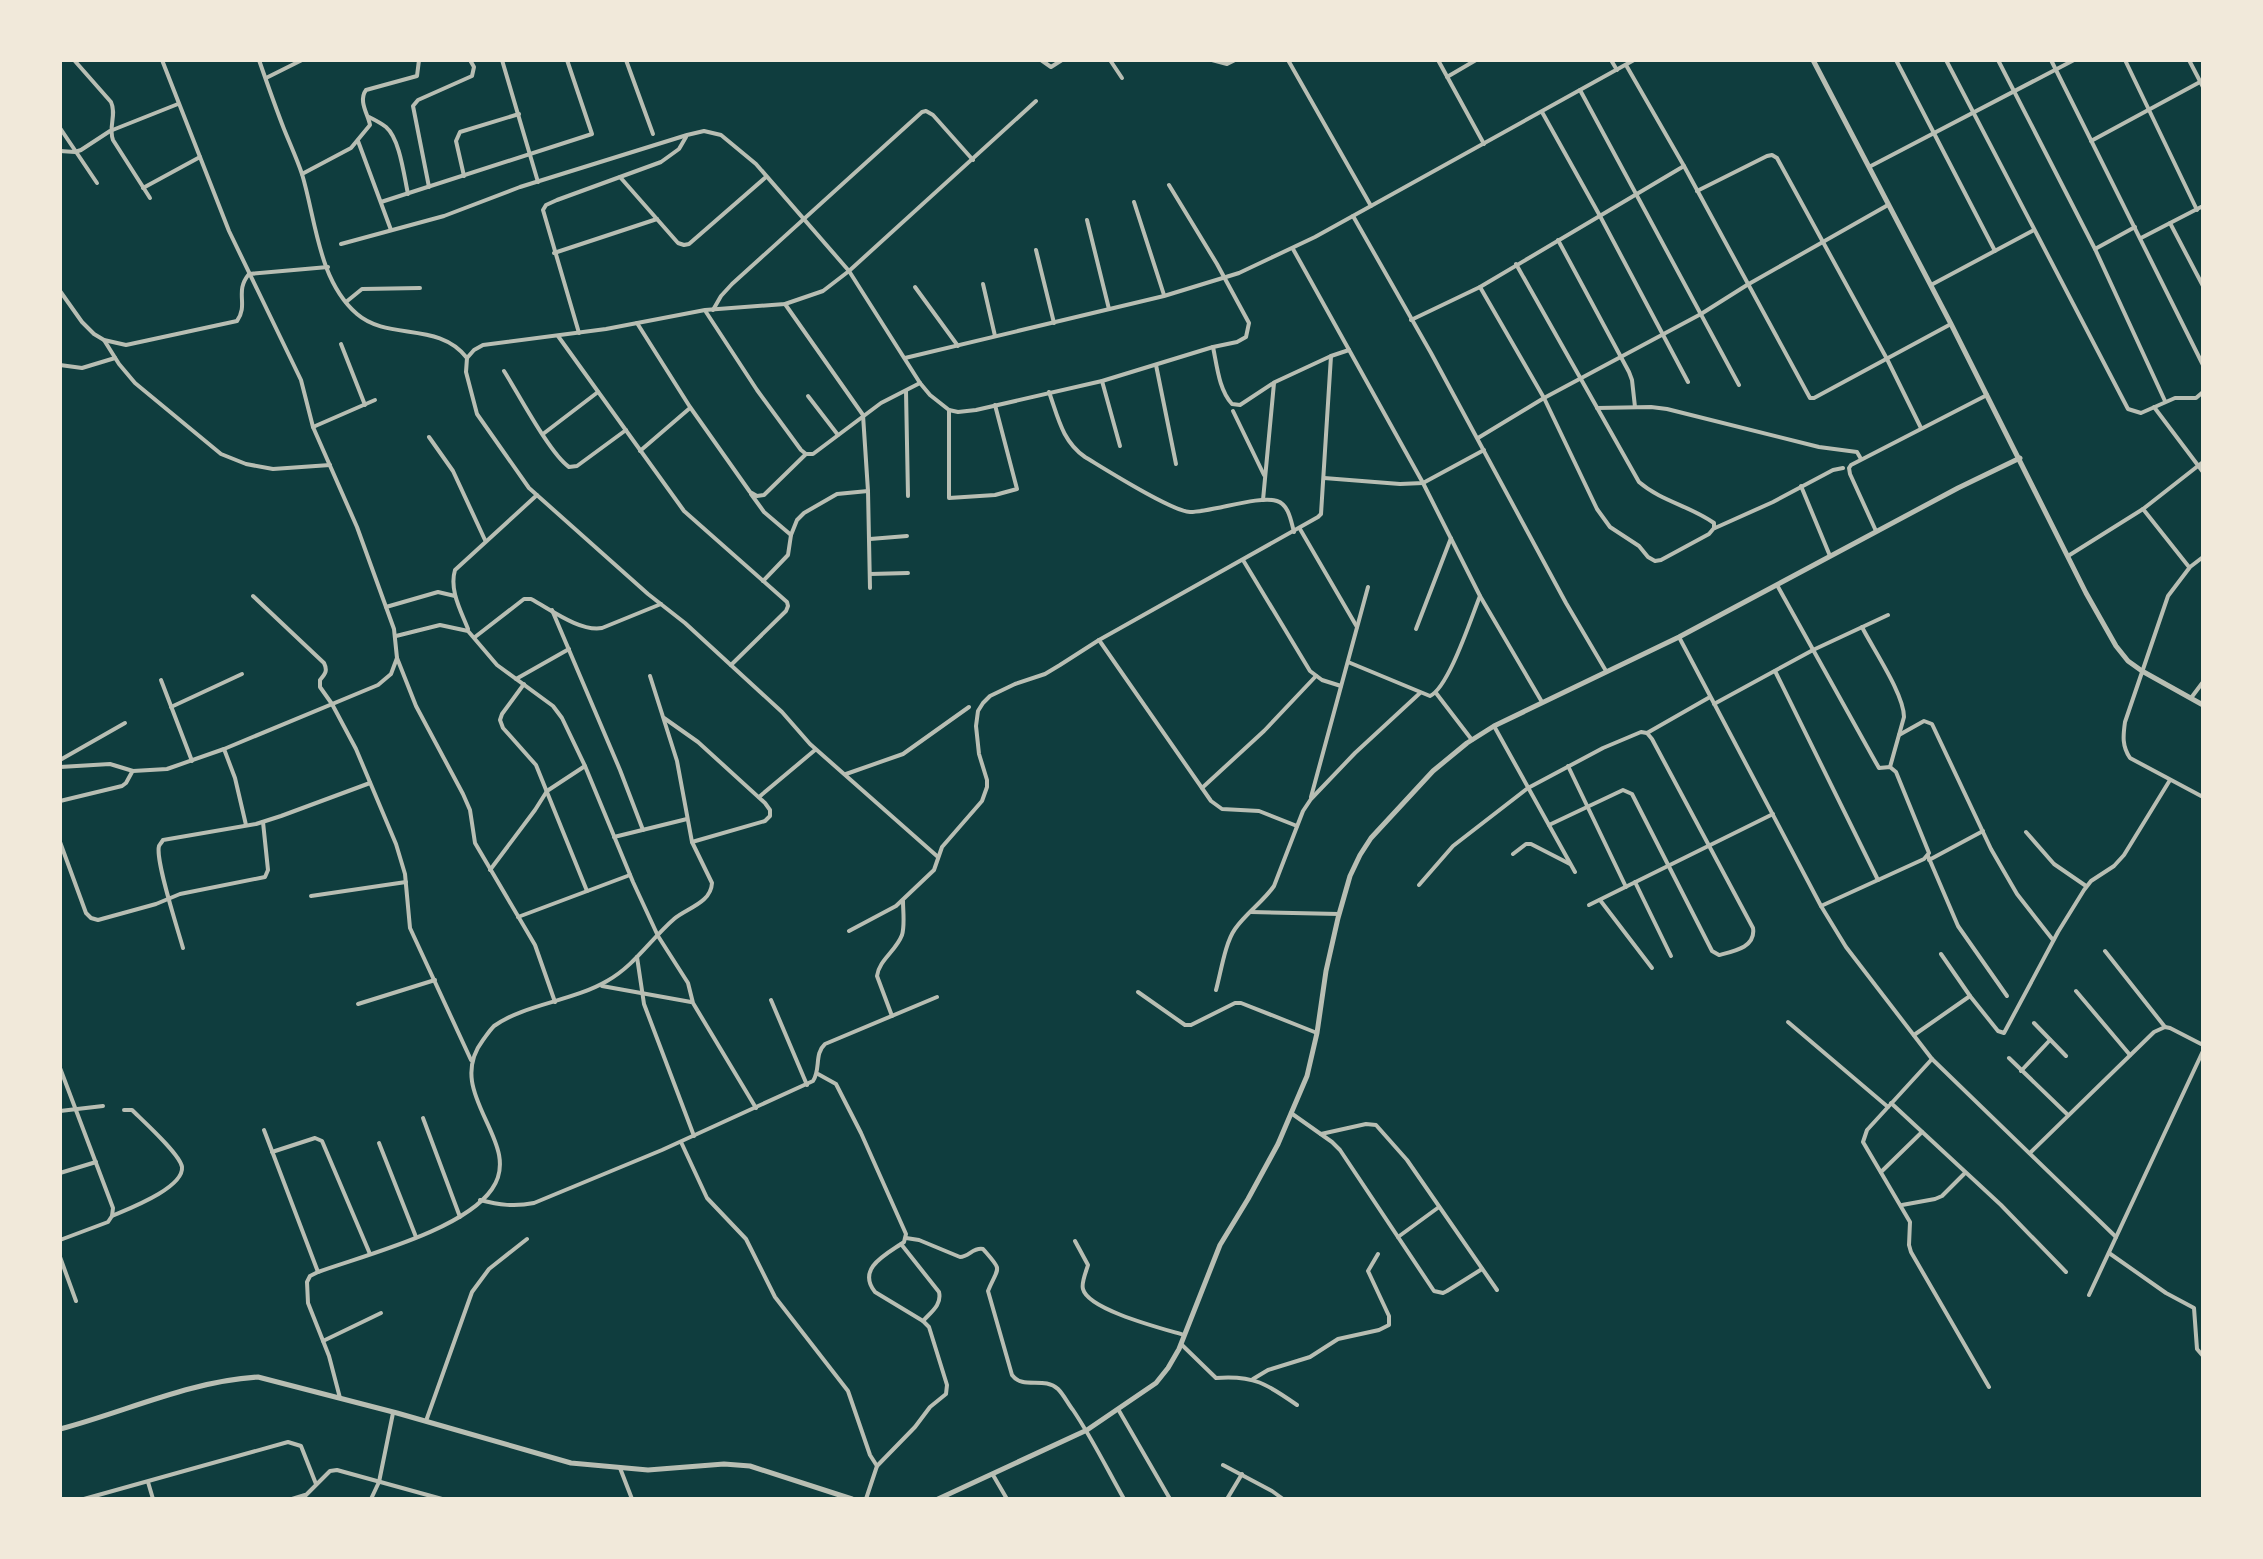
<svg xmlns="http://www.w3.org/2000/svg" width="2263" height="1559" font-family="'PT Sans',sans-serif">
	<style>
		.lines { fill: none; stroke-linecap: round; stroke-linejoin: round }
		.minor { stroke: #b8beb3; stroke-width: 4 }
		.tertiary { stroke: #b8beb3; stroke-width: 5 }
	</style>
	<rect width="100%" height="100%" fill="#0f3d3e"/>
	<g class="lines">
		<g class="minor">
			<path d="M74 60 111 102C117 115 108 127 113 140L150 198"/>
			<path d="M259 60C267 83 275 106 284 129 290 144 297 159 302 174 316 220 318 280 357 314 388 341 439 321 467 358"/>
			<path d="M502 60 538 182"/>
			<path d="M626 60 653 134"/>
			<path d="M1041 60 1051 67 1062 60"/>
			<path d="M1110 60 1122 78"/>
			<path d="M1212 60 1227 64 1235 60"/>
			<path d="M1288 60 1371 206"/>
			<path d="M1438 60 1484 144"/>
			<path d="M1611 60 1617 70"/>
			<path d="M1896 60 1995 251"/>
			<path d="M1946 60 2128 409 2141 413 2175 398H2196L2203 392"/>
			<path d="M1998 60 2095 249 2165 401"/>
			<path d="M2051 60 2203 365"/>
			<path d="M2125 60 2197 210"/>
			<path d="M2189 60 2203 87"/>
			<path d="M1626 65 1684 166 1810 398H1814L1951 324"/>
			<path d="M1447 77 1476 60"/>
			<path d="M266 78 302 60"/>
			<path d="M1580 90 1739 385"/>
			<path d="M1542 112 1600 216 1688 382"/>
			<path d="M369 117C375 120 381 123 386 127 400 139 404 176 408 194"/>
			<path d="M60 128 97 183"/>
			<path d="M358 141 391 230"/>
			<path d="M2091 141 2200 82"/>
			<path d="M60 151 75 152 81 150 110 131 178 104"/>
			<path d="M1869 167 2074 60"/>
			<path d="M302 174 351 148 370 125C368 114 358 101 366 90L417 76 419 60"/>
			<path d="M464 176 456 141 460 132 519 114"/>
			<path d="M620 177 678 243 684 245 689 244 766 177"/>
			<path d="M429 187 413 106 418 100 472 76 474 67 470 60"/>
			<path d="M143 188 200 157"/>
			<path d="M1697 191 1767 156 1772 155 1777 158 1887 359 1921 428"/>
			<path d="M381 202 592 134 567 60"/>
			<path d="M1134 202 1164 295"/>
			<path d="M1353 216 1431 353 1566 603 1606 671"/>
			<path d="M1087 220 1109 309"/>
			<path d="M2170 223 2203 286"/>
			<path d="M2141 238 2203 206"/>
			<path d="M1558 240 1629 372 1632 380 1635 407"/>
			<path d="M341 244 444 216 520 187 687 135 704 131 721 135 756 164 849 271 920 383 930 395 949 410 958 412 976 410 1102 381 1213 347 1237 342 1246 337 1249 323 1217 264 1169 185"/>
			<path d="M1293 249 1423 483 1480 596 1542 702"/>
			<path d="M2095 249 2135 227"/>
			<path d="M1036 250 1054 323"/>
			<path d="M554 253 657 219"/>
			<path d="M983 284 995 336"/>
			<path d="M1931 285 2034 230"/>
			<path d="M915 287 958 346"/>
			<path d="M1480 287 1544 398 1597 509 1610 527 1639 546 1648 557 1655 561 1661 560 1709 534 1714 528V523C1690 506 1661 501 1639 482L1516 264"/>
			<path d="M60 291 82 322 94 334 104 340 126 345 237 321C249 304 234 292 249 274L328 267"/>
			<path d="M346 302 362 289 420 288"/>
			<path d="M785 304 863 415 868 491 870 588"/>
			<path d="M713 310 721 296 732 284 922 112 926 111 933 115 973 160"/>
			<path d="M706 312 757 390 801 450 806 454H813L881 403 920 383"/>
			<path d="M1411 320 1480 287 1684 166"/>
			<path d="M637 323 690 407 750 492 757 496 764 495 806 454"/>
			<path d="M579 333 543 210 546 205 557 200 661 162 679 149 686 137"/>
			<path d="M558 336 684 511 787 602 788 606 786 611 731 665"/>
			<path d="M104 340 119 364 135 383 221 454 246 464 273 469 330 465"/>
			<path d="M341 344 365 405"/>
			<path d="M1213 347C1217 366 1219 390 1232 404L1240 405 1275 382 1331 356 1349 350"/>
			<path d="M905 358 1164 296 1239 273 1315 237 1634 60"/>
			<path d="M60 365 82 368 115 358"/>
			<path d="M1156 365 1176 464"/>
			<path d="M504 371C518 393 550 454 569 467L577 466 626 430"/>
			<path d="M1102 381 1120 446"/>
			<path d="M906 391 908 496"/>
			<path d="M1049 392C1058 417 1062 441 1085 457 1105 469 1171 511 1190 512 1213 512 1259 495 1277 501 1289 505 1291 521 1294 532"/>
			<path d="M808 396 838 435"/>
			<path d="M2154 407 2203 472"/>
			<path d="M1597 408 1651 407 1667 409 1819 447 1857 452 1861 459"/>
			<path d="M949 410V498L995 495 1017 489 995 405"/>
			<path d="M1233 411 1264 475"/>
			<path d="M313 427 375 400"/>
			<path d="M543 434 598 392"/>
			<path d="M429 437 453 471 485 540"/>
			<path d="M1478 438 1544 398 1701 314 1747 285 1888 205"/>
			<path d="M640 451 690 408"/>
			<path d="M1324 478 1400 484 1423 483 1484 450"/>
			<path d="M1801 486 1830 556"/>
			<path d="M751 494 764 512 791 535"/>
			<path d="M1263 500 1274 383"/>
			<path d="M2143 509 2189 567"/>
			<path d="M1715 528 1773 502 1833 470 1843 468"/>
			<path d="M1300 529 1357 627"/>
			<path d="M1876 531 1850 474 1849 468 1851 465 1987 395"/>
			<path d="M870 539 907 536"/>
			<path d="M2068 556 2143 509 2203 462"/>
			<path d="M2203 557 2190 567 2168 596 2125 722C2123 736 2122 746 2130 758L2203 797"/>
			<path d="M1243 560 1310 671 1322 680 1341 686"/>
			<path d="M870 574 908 573"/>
			<path d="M763 581 788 555 791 535 797 520 804 513 837 494 868 491"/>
			<path d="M1777 585 1875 761 1879 768 1890 767 1896 772 1929 853 1924 859 1821 906"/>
			<path d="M253 596 324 663C328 671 325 674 320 680V687L332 704 356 749 396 844 405 874 410 928 471 1060"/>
			<path d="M386 607 438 592 455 596"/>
			<path d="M552 610 620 770 643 830"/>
			<path d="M1862 627C1873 649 1904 694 1904 717L1890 767"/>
			<path d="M468 629C461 611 449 590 455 570L537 495"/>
			<path d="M1416 629 1451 538"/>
			<path d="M396 636 440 625 468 631 497 665 553 706 562 718 585 766 633 882 658 936 688 983 693 1003 756 1108"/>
			<path d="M475 637 524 599H531C550 609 580 632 602 628L661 604"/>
			<path d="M1679 637 1821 906 1846 947 1932 1059 2116 1237"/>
			<path d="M1099 640 1211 801 1222 809 1259 811 1297 826"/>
			<path d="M397 658 416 706 463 794 470 810 475 843 535 945 555 1002"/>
			<path d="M1348 662 1430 696C1449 687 1471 618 1480 596"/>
			<path d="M1775 671 1878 880"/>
			<path d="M516 679 569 649"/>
			<path d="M161 680 192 761"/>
			<path d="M524 684 502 714 500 720 503 728 536 765 587 891"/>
			<path d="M1436 693 1472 740"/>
			<path d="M2191 698 2203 682"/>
			<path d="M1714 704 1813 650 1888 615"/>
			<path d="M171 707 242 674"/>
			<path d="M664 718 698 742 765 803 770 810V816L765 821 692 842"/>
			<path d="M1494 726 1575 872"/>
			<path d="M1647 733 1710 697"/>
			<path d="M1899 735 1924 721 1932 724 1991 849 2017 894 2053 940"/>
			<path d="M224 749 235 778 246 825"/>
			<path d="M60 760 125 723"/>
			<path d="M1568 766 1626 887"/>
			<path d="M60 767 110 764 133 771 167 769 224 749 378 685 391 674 397 658 394 629 357 527 313 427 301 380 229 231 162 60"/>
			<path d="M846 774 903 754 969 707"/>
			<path d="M1202 788 1264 731 1316 676"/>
			<path d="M759 797 815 750"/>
			<path d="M1311 797 1368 587"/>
			<path d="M60 801 122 786 126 783 132 772"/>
			<path d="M2026 832 2054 864 2086 886"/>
			<path d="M614 837 687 819"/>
			<path d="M60 842 86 913 91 918 98 920 156 904 180 894 265 877 268 870 263 822"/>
			<path d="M1513 854 1526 844H1531L1570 864"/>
			<path d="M1928 856 1958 926 2007 996"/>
			<path d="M938 857 810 744 782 712 685 623 648 594 529 488 477 414 466 372 467 358 474 350 483 345 606 329 705 310 785 304 823 291 849 271 1036 101"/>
			<path d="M1929 860 1983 831"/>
			<path d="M490 870 535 810 547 791 585 766"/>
			<path d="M1635 882 1671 956"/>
			<path d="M1419 885 1453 846 1528 788 1603 748 1641 732 1647 733 1652 739 1753 928C1756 947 1735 951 1719 955L1712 951 1632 794 1623 790 1549 825"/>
			<path d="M311 896 406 882"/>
			<path d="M1600 900 1652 968"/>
			<path d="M1589 905 1773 814"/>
			<path d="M1251 912 1339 914"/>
			<path d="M518 917 630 875"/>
			<path d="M849 931 896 906 934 870 942 847 982 801 987 787V780L979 754 976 726 978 711 983 703 990 696 1015 684 1045 674 1060 665 1099 640 1318 517 1321 514 1331 356"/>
			<path d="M183 948C178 930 155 860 159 846 160 844 162 842 163 840L256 824 281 816 370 783"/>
			<path d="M2105 951 2165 1027"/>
			<path d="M1941 954 1970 996 1998 1031 2004 1033 2058 932 2084 890 2091 881 2114 866 2124 855 2170 780"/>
			<path d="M637 957 644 1004 694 1136"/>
			<path d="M602 986 691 1002"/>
			<path d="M1216 990C1221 972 1225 943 1235 929 1246 913 1263 902 1274 886L1303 811 1311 799 1355 753 1420 693"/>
			<path d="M2076 991 2130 1055"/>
			<path d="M1138 992 1185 1025H1191L1235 1003H1241L1317 1033"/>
			<path d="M771 1000 807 1085"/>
			<path d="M358 1004 435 980"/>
			<path d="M892 1016 877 976C879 960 896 951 902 935 905 925 903 912 903 901"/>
			<path d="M1788 1022 1888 1107"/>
			<path d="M2034 1023 2066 1056"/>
			<path d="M1914 1035 1970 996"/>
			<path d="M2009 1058 2068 1115"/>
			<path d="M1932 1059 1867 1130 1863 1142 1910 1222 1909 1245 1911 1252 1989 1387"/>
			<path d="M60 1068 113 1208 112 1216 108 1222 60 1240"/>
			<path d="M2021 1071 2050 1040"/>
			<path d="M818 1074 836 1084 861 1133 906 1234 904 1242C887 1254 856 1268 875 1292L923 1321 929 1327 947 1385 946 1394 930 1407 915 1427 877 1466 866 1499"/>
			<path d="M1891 1103 2001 1205 2066 1272"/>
			<path d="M60 1111 103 1106"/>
			<path d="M1291 1113 1332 1142 1340 1150 1434 1291 1443 1293 1447 1291 1482 1269"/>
			<path d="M423 1118 460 1217"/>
			<path d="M264 1130 318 1272"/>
			<path d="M1321 1134 1366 1124 1376 1125 1407 1160 1497 1290"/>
			<path d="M681 1142 707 1198 746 1239 775 1297 848 1391 870 1455 877 1466"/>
			<path d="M379 1143 416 1237"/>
			<path d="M272 1152 315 1138 322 1141 370 1254"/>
			<path d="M2030 1153 2154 1032 2165 1027 2170 1028 2203 1045"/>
			<path d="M1881 1172 1922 1132"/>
			<path d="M60 1173 96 1162"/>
			<path d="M480 1200C499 1205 515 1207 534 1203L662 1150 813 1081C821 1069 814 1054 825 1044L937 997"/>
			<path d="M1902 1205 1935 1199 1942 1196 1965 1173"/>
			<path d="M112 1216C128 1209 184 1188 182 1167 180 1154 142 1120 132 1110H124"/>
			<path d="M1398 1237 1439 1207"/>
			<path d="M906 1238 919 1240 960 1257C969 1257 973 1247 983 1249 1003 1272 999 1265 988 1291L1012 1375C1023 1390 1044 1376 1058 1389 1064 1395 1068 1404 1073 1410 1092 1438 1107 1469 1124 1499"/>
			<path d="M1075 1241 1088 1265C1086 1272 1081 1283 1083 1289 1088 1310 1164 1329 1184 1335"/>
			<path d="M901 1244 939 1292C942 1305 931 1312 923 1321"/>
			<path d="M2109 1253 2166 1293 2194 1308 2197 1349 2203 1356"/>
			<path d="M60 1257 76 1301"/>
			<path d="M2089 1295 2203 1051"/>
			<path d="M323 1341 381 1313"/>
			<path d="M1181 1344 1216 1378C1254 1375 1267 1384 1297 1405"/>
			<path d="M1253 1379 1268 1370 1310 1357 1338 1339 1379 1330 1389 1325V1316L1368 1271 1378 1254"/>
			<path d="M340 1398 329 1356 308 1303 307 1282 310 1276 318 1272C365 1255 464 1230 492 1189 525 1142 442 1094 483 1040 486 1036 490 1030 494 1026 525 1004 573 1001 607 981 634 966 651 939 674 919 687 908 711 903 712 883L692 842 677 761 650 676"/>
			<path d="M1118 1409 1170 1499"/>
			<path d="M426 1421 472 1292 489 1269 527 1239"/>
			<path d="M1223 1465 1272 1491 1283 1499"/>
			<path d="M620 1468 632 1499"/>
			<path d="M993 1475 1007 1499"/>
			<path d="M148 1482 153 1499"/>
			<path d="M84 1499 288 1442 301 1446 316 1484"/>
			<path d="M292 1499 305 1495"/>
			<path d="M302 1499 330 1471 337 1470 442 1499"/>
			<path d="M371 1499 379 1482 393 1413"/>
			<path d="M1227 1499 1242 1474"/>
		</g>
		<g class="tertiary">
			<path d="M1813 60 1951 324 2086 593 2116 646 2128 661 2142 671 2203 705"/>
			<path d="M60 1429C125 1412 190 1381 258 1377L397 1413 571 1463 648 1470 724 1464 750 1466 852 1499"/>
			<path d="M938 1499 1087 1430 1156 1383 1168 1368 1179 1349 1220 1245 1248 1199 1278 1144 1307 1076 1317 1033 1326 971 1338 918 1350 876 1360 855 1371 838 1433 771 1467 743 1494 726 1679 637 1958 488 2020 458"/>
		</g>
	</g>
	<rect width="2263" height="1559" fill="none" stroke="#f1e9da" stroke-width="124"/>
</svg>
